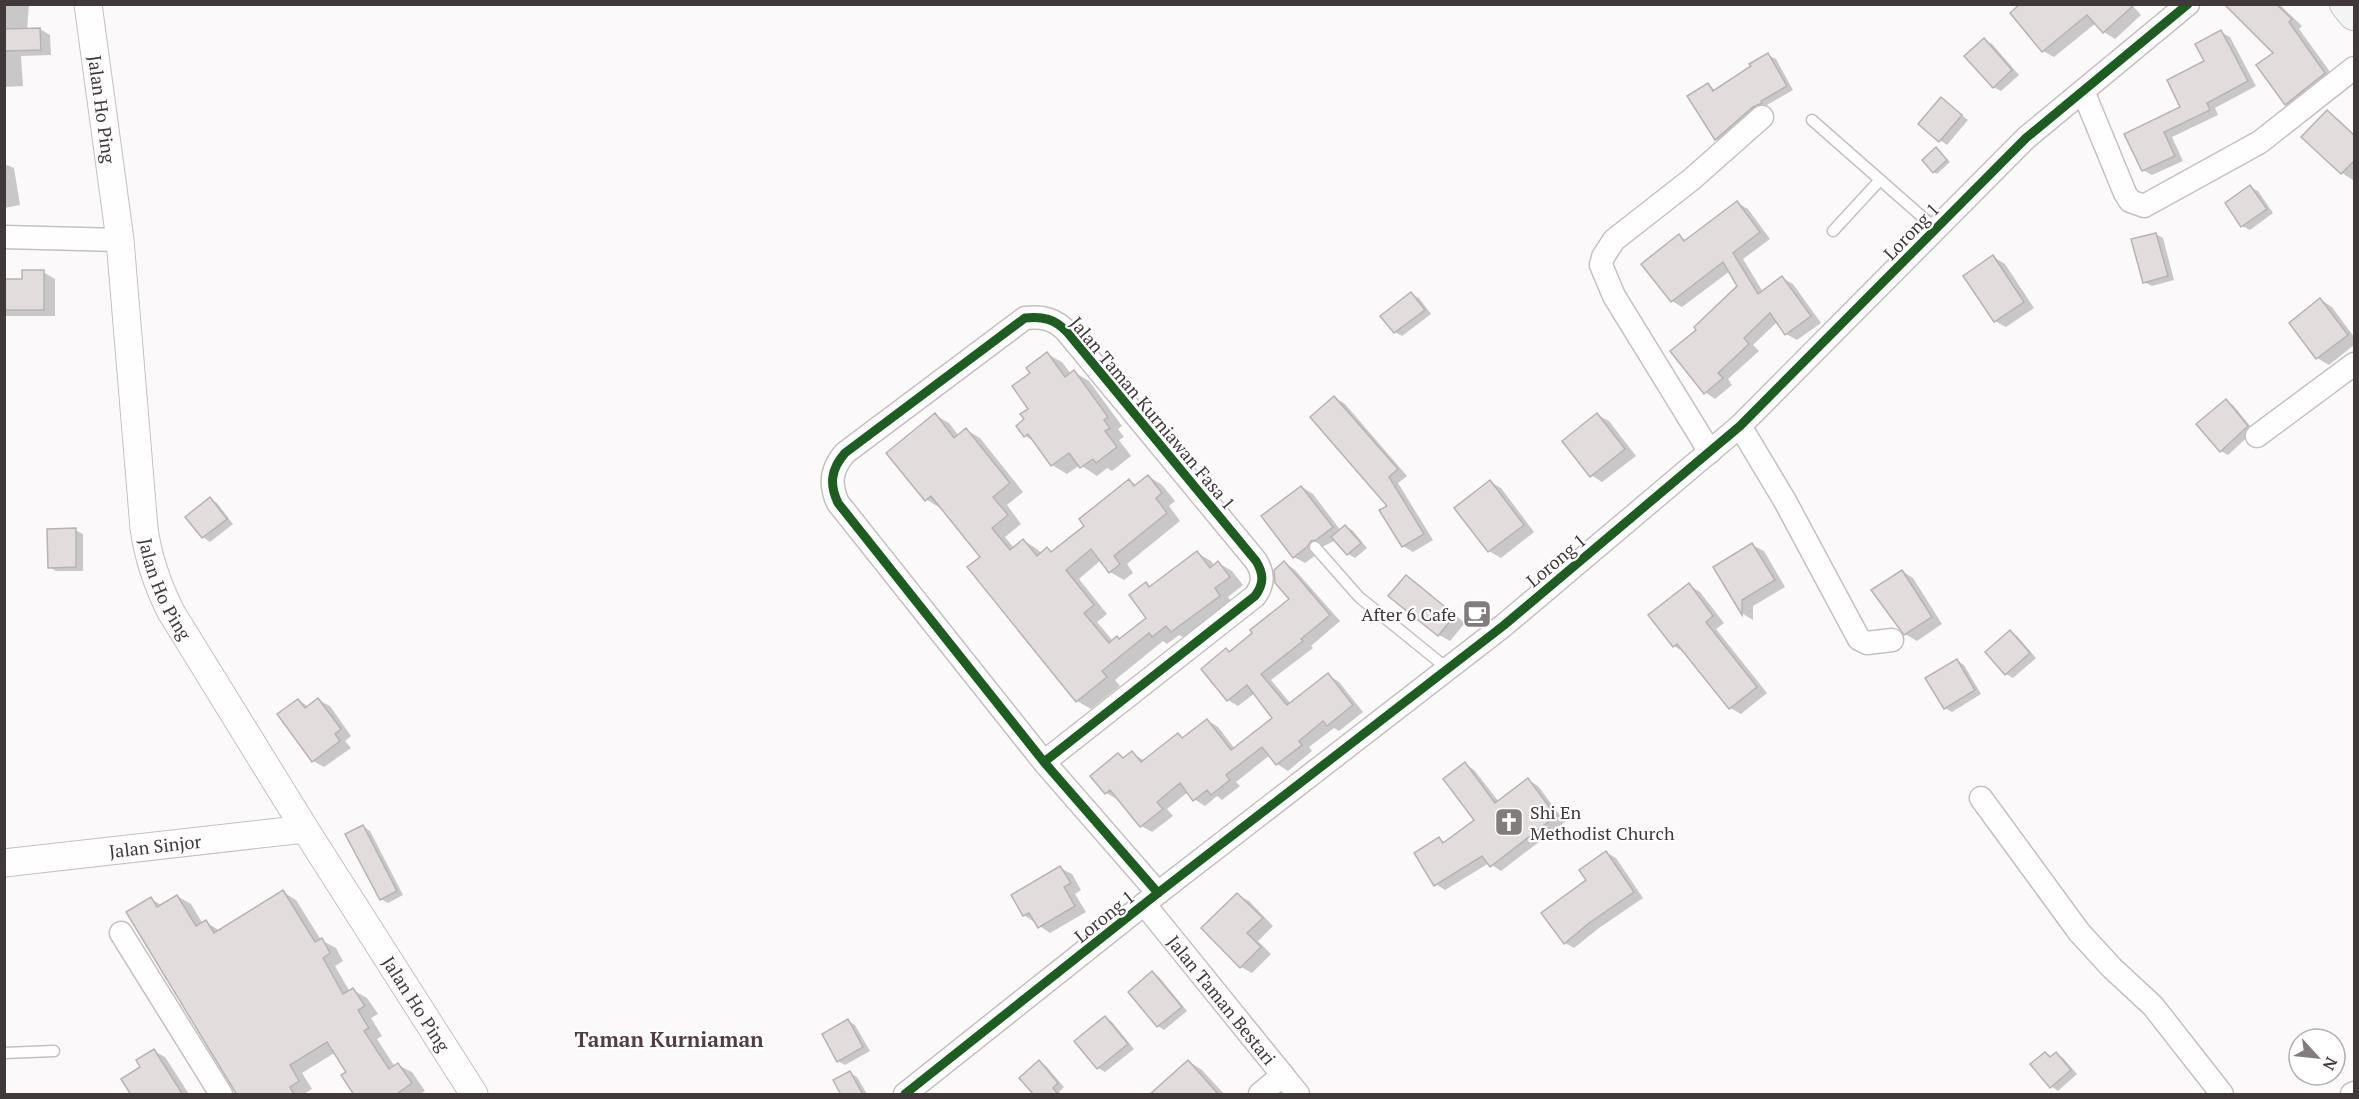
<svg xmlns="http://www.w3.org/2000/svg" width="2359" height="1099" font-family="'PT Serif',serif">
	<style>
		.shadow { fill: #0003 }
		.building { fill: #e2dcdd; stroke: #b8b2b4; stroke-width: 1.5 }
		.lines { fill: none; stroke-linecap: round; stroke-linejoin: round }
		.service-casing { stroke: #c6c0c1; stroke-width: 13 }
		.minor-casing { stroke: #c6c0c1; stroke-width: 25 }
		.tertiary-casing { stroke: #c6c0c1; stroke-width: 29 }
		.secondary-casing { stroke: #c6c0c1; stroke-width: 34 }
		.service { stroke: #fffefe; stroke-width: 10 }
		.minor { stroke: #fffefe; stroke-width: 22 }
		.tertiary { stroke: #fffefe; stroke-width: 27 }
		.secondary { stroke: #f2f5f3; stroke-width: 32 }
		.cycleway-casing { stroke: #fff; stroke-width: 13 }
		.cycleway { stroke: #1b5e20; stroke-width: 9 }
		.labels { text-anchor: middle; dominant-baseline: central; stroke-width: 4.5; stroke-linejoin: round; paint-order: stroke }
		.street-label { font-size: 18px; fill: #41383a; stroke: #fff }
		.poi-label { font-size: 18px; fill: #41383a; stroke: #fff; text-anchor: end }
		.quarter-label { font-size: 21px; font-weight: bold; fill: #503e41; stroke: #fff }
	</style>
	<rect width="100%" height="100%" fill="#fcf9fa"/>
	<g class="shadow">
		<path d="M4 4H29L27 30 40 29 50 35 51 55 21 56 23 86 4 87Z"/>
		<path d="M2022 4H2131L2141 15 2115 39 2104 32 2096 23 2054 57 2043 51Z"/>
		<path d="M2239 4H2279L2302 26 2299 29 2336 80 2297 110 2286 104 2275 53Z"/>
		<path d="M2221 32 2230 37 2256 86 2215 108 2218 115 2172 137 2183 161 2152 175 2143 170 2126 134 2182 108Z"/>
		<path d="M1984 40 1992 44 2019 75 2001 91 1993 87Z"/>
		<path d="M1768 55 1776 59 1793 90 1767 105 1768 108 1761 110 1724 143 1716 139 1689 97 1708 84 1716 91Z"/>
		<path d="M1941 99 1968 120 1947 145 1940 140Z"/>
		<path d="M2327 112 2338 119 2354 134 2353 180 2342 173Z"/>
		<path d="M1937 149 1950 162 1937 174 1934 172Z"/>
		<path d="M4 164 14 168 20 205 4 208Z"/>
		<path d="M2250 187 2258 191 2273 213 2250 230 2242 226Z"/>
		<path d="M1737 203 1748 209 1770 239 1743 259 1763 292 1782 278 1793 284 1821 323 1797 340 1786 334 1777 322 1753 345 1759 351 1728 379 1732 385 1715 399 1705 392 1699 330 1739 287 1730 271 1682 307 1672 301 1679 236 1687 241Z"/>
		<path d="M2156 234 2163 238 2174 280 2152 286 2144 282Z"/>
		<path d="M1993 257 2005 264 2034 308 2006 327 1995 321Z"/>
		<path d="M43 272 55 279V316H4V281H24Z"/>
		<path d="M1411 294 1419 298 1431 314 1402 336 1395 332Z"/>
		<path d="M2321 300 2332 307 2354 337V345L2329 365 2317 358Z"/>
		<path d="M1047 354 1062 362 1071 374 1074 372 1089 381 1122 426 1118 429 1124 437 1119 440 1131 456 1112 471 1107 468 1097 476 1080 465 1067 474 1052 465 1036 442 1025 436 1026 420 1030 409 1032 374Z"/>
		<path d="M1335 398 1345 404 1407 476 1398 483 1433 540 1413 552 1403 546 1389 506Z"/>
		<path d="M2226 401 2233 405 2254 431 2228 455 2221 451Z"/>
		<path d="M935 415 949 423 959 436 966 430 980 438 1023 492 1007 505 1021 524 1005 537 1014 548 1023 540 1037 549 1042 554 1047 549 1053 552 1086 526 1129 481 1137 485 1148 476 1162 485 1175 501 1169 506 1180 521 1127 564 1133 573 1124 580 1110 572 1101 560 1079 579 1107 614 1097 622 1113 641 1117 638 1120 640 1148 618 1146 584 1151 587 1197 553 1211 561 1215 566 1218 563 1232 571 1243 585 1228 597 1233 604 1186 639 1179 635 1167 644 1163 641 1115 680 1120 686 1091 709 1077 701 982 557 941 506 940 508 926 499Z"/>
		<path d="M1597 415 1609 421 1636 456 1602 482 1591 475Z"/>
		<path d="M1490 482 1501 488 1534 532 1501 558 1489 551 1456 508Z"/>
		<path d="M1302 487 1313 494 1341 531 1346 526 1353 531 1367 548 1355 558 1348 554 1336 540 1322 547 1319 553 1305 563 1294 557Z"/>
		<path d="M210 499 217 503 233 524 210 542 203 537Z"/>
		<path d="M75 530 83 534V571H56L49 567Z"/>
		<path d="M1752 545 1764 551 1785 587 1753 606V620L1743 614 1715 568Z"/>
		<path d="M1285 563 1295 570 1340 621 1311 646 1313 648 1271 680 1291 704 1328 675 1339 682 1363 712 1339 731 1334 728 1309 747 1312 751 1288 771 1277 764 1270 755 1236 782 1240 786 1222 800 1217 796 1205 806 1194 799 1188 792 1167 809 1173 816 1152 832 1141 826 1118 798 1117 799 1106 793 1118 755 1125 758 1132 753 1145 761 1178 735 1184 738 1207 720 1218 727 1235 749 1274 718 1255 693 1238 706 1228 700 1227 650 1230 652 1291 599Z"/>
		<path d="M1902 571 1913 578 1942 624 1917 641 1905 634 1873 591Z"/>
		<path d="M1406 577 1417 583 1465 623 1450 641 1439 635Z"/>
		<path d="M1689 585 1700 592 1724 623 1716 629 1767 693 1741 714 1730 708 1685 653 1674 646Z"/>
		<path d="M2010 632 2017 636 2036 658 2013 678 2006 674Z"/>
		<path d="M1957 661 1964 665 1981 694 1952 712 1945 708Z"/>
		<path d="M298 700 309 707 318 700 330 706 351 736 345 741 351 748 324 767 313 761Z"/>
		<path d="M1465 764 1474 770 1499 802 1528 780 1538 786 1565 822 1501 871 1489 863 1445 890 1436 884 1439 839 1446 843 1476 820Z"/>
		<path d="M363 826 370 831 403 895 388 903 381 899Z"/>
		<path d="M1607 853 1616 858 1643 898 1599 928 1574 948 1565 943 1588 880Z"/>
		<path d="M1060 868 1072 874 1081 890 1075 894 1086 912 1050 933 1024 915Z"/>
		<path d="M283 892 296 900 321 940 336 948 343 961 335 966 350 992 353 990 367 998 378 1014 371 1018 382 1036 377 1039 395 1067 398 1065 412 1072 425 1091 420 1094H356L348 1072 336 1052 302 1073 312 1089 304 1094H239L151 899 163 906 177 896 191 904 203 924 206 922 220 931Z"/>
		<path d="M1237 895 1249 901 1273 926 1258 941 1271 954 1252 973 1241 967Z"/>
		<path d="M1152 973 1159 977 1187 1011 1164 1030 1158 1026Z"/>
		<path d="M1105 1018 1112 1022 1134 1049 1105 1072 1098 1068Z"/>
		<path d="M848 1021 855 1025 870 1051 845 1065 838 1061Z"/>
		<path d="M154 1051 165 1057 189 1094H133L143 1067Z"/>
		<path d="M2045 1054 2052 1058 2056 1054 2063 1058 2077 1074 2058 1091 2051 1086Z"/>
		<path d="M1188 1061 1202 1070 1224 1094H1151Z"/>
		<path d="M1040 1062 1046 1066 1064 1087 1059 1092 1061 1094H1036Z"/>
		<path d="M850 1073 857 1077 867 1094H843Z"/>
	</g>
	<g class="building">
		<path d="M2020 4H2135L2103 33 2087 15 2042 52 2010 13Z"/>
		<path d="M2224 4H2276L2292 19 2289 22 2325 73 2285 105 2256 65 2273 53Z"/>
		<path d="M40 28 41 50 4 51V29Z"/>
		<path d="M2221 30 2248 81 2207 103 2210 110 2164 132 2175 156 2142 171 2124 134 2180 107 2167 80 2204 61 2195 44Z"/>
		<path d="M1984 38 2012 70 1993 88 1964 56Z"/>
		<path d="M1768 53 1787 86 1761 101 1762 103 1753 107 1715 140 1687 96 1708 83 1713 91 1751 66 1749 64Z"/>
		<path d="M1941 97 1962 115 1939 142 1918 124Z"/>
		<path d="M2327 110 2355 136V160L2341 174 2301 137Z"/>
		<path d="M1936 147 1947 160 1933 173 1922 160Z"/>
		<path d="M2250 185 2267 209 2241 227 2225 203Z"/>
		<path d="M1737 201 1760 232 1733 253 1758 294 1782 276 1811 316 1785 335 1770 313 1744 338 1749 344 1718 373 1723 378 1704 394 1670 351 1696 330 1694 327 1737 286 1723 262 1671 302 1641 264 1679 234 1684 241Z"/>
		<path d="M2156 233 2168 276 2143 283 2131 239Z"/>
		<path d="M1993 255 2024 302 1994 322 1963 276Z"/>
		<path d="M22 270H44V310H4V279H22Z"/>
		<path d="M1411 292 1425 310 1394 333 1380 316Z"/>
		<path d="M2320 298 2348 335 2316 359 2289 323Z"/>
		<path d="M1047 352 1065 377 1074 370 1108 417 1104 420 1110 428 1105 431 1117 447 1096 463 1093 459 1080 468 1069 453 1051 466 1028 434 1024 437 1016 426 1024 419 1020 414 1028 409 1012 386 1030 373 1026 368Z"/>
		<path d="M1334 396 1398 469 1389 477 1424 534 1402 547 1379 510 1387 506 1310 417Z"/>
		<path d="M2226 399 2248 426 2220 452 2196 424Z"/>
		<path d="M935 413 954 438 966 428 1010 483 993 497 1008 515 992 528 1010 550 1023 539 1037 556 1047 547 1051 552 1084 526 1079 519 1129 479 1134 486 1148 475 1162 493 1156 498 1167 513 1114 556 1120 564 1109 573 1091 549 1066 570 1094 605 1084 613 1109 643 1117 636 1119 639 1146 618 1129 595 1146 582 1149 587 1197 551 1210 568 1218 561 1230 577 1215 588 1220 596 1171 632 1166 626 1152 637 1149 633 1102 671 1107 677 1076 702 967 567 980 557 931 496 925 501 886 453Z"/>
		<path d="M1597 413 1625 449 1590 477 1562 441Z"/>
		<path d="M1490 480 1524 525 1488 552 1454 508Z"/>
		<path d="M1301 486 1333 527 1316 540 1311 541 1308 546 1293 558 1261 516Z"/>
		<path d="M210 497 227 519 202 538 185 517Z"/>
		<path d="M1345 525 1361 543 1347 555 1331 537Z"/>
		<path d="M76 528V567L48 568 47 529Z"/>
		<path d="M1752 543 1775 580 1742 600V615L1713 567Z"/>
		<path d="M1284 561 1330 615 1301 639 1303 641 1261 674 1287 705 1328 673 1353 705 1327 726 1323 721 1299 741 1302 745 1276 765 1262 747 1226 775 1230 780 1211 795 1207 790 1193 801 1180 783 1157 802 1163 809 1140 827 1110 790 1105 794 1090 776 1118 753 1123 758 1132 751 1141 762 1178 733 1182 738 1207 719 1231 750 1272 718 1247 685 1227 701 1201 669 1226 648 1229 652 1252 633 1250 630 1289 599 1275 583 1274 570Z"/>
		<path d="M1902 570 1932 617 1904 635 1871 590Z"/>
		<path d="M1406 575 1455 615 1438 636 1388 596Z"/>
		<path d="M1689 583 1713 616 1706 622 1757 687 1729 709 1677 644 1673 647 1648 615Z"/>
		<path d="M2010 630 2030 653 2005 675 1985 652Z"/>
		<path d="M1957 659 1975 690 1944 709 1925 678Z"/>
		<path d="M318 698 341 729 335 734 340 741 312 762 277 714 298 699 305 708Z"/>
		<path d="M1465 762 1495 803 1528 778 1556 816 1490 867 1482 856 1434 886 1414 853 1439 837 1443 843 1474 820 1443 779Z"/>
		<path d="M363 825 397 891 380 900 345 834Z"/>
		<path d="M1606 851 1634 892 1589 923 1564 944 1541 913 1586 880 1579 870Z"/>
		<path d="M1060 866 1071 883 1064 887 1075 906 1038 928 1029 913 1023 916 1011 895Z"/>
		<path d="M283 890 315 942 322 938 330 953 323 958 343 994 353 988 365 1006 358 1010 369 1028 364 1031 389 1069 398 1063 412 1083 395 1095H354L341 1075 346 1072 327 1042 290 1065 299 1081 290 1087 294 1095H237L126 912 151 897 157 907 177 895 196 926 206 920 214 933Z"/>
		<path d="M1237 893 1263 918 1247 933 1261 947 1240 968 1201 928Z"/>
		<path d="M1152 971 1182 1007 1157 1027 1128 992Z"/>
		<path d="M1105 1016 1128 1044 1097 1069 1074 1041Z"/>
		<path d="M848 1019 863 1047 837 1062 822 1034Z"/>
		<path d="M154 1049 183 1095H131L121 1079 140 1067 136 1060Z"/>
		<path d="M2045 1052 2050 1057 2056 1052 2071 1070 2050 1088 2030 1064Z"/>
		<path d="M1039 1060 1058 1083 1053 1088 1059 1095H1034L1019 1078Z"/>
		<path d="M1188 1060 1219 1095H1149Z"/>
		<path d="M850 1071 863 1095H841L833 1080Z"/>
	</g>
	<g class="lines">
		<g class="service-casing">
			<g id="service">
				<path d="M1812 120 1936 229"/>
				<path d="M1833 231 1880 180"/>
				<path d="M1315 547 1359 597 1448 669"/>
				<path d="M4 1053 54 1051"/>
			</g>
		</g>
		<g class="minor-casing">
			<g id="minor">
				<path d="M2083 91 2125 193 2130 201 2144 206 2260 142 2354 68"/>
				<path d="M4 237 120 240"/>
				<path d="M1740 426 1785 501 1859 639 1867 643 1892 640"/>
				<path d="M2257 436 2354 364"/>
				<path d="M1710 452 1614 296 1601 265 1603 257 1614 240 1692 179 1762 117"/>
				<path d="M1044 762 1255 596C1264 584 1264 574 1256 561L1067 332C1055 319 1043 316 1025 318L845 453C831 469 829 484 838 503L1044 762 1158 893"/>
				<path d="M1981 798 2079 932 2112 968 2153 1006 2222 1094"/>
				<path id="s1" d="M1145 905 1298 1094"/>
				<path d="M121 933 221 1094"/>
				<path d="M905 1094 1158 893 1503 626 1740 426 2026 138 2188 4"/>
				<path d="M1260 1094 1283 1075"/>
				<path d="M2352 1094 2354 1093"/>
			</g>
		</g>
		<g class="tertiary-casing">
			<g id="tertiary">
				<path id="s2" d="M88 4 120 240 144 528C148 558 157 584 171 612L305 829 474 1094"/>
				<path id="s3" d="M4 863 305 829"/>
			</g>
		</g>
		<g class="secondary-casing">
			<path id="secondary" d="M2346 4 2354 14"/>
		</g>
		<use href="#service" class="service"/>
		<use href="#minor" class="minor"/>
		<use href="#tertiary" class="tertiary"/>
		<use href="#secondary" class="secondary"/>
		<g class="cycleway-casing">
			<g id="cycleway">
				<path d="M1044 762 1255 596C1264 584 1264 574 1256 561L1067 332C1055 319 1043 316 1025 318L845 453C831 469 829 484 838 503L1044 762 1158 893"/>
				<path d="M905 1094 1158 893 1503 626 1740 426 2026 138 2188 4"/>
			</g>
		</g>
		<use href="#cycleway" class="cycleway"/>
	</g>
	<defs>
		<g id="cafe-square" transform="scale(1.5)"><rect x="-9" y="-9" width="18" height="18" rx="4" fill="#827c7d" stroke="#fff"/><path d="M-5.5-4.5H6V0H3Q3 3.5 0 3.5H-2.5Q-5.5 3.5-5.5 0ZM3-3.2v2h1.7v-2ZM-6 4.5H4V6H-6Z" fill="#fff"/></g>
		<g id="church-square" transform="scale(1.5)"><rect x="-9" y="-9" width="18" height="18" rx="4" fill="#827c7d" stroke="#fff"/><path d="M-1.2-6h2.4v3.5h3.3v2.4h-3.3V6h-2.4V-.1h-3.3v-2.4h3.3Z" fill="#fff"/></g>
	</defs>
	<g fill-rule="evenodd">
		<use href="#cafe-square" x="1477" y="614"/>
		<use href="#church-square" x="1509" y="822"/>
	</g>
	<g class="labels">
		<g class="street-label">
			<text stroke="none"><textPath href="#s2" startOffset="106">Jalan Ho Ping</textPath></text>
			<text transform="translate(1911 231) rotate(-46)">Lorong 1</text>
			<text transform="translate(1153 413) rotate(50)">Jalan Taman Kurniawan Fasa 1</text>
			<text transform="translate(1556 560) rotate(-40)">Lorong 1</text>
			<text stroke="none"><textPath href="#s2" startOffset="592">Jalan Ho Ping</textPath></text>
			<text stroke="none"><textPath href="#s3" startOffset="152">Jalan Sinjor</textPath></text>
			<text transform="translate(1104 916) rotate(-39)">Lorong 1</text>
			<text stroke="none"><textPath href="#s1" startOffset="122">Jalan Taman Bestari</textPath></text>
			<text stroke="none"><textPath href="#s2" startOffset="1078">Jalan Ho Ping</textPath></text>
		</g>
		<g class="poi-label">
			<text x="1456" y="614">After 6 Cafe</text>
			<text x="1530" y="812" text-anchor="start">Shi En<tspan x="1530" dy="21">Methodist Church</tspan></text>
		</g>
		<g class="quarter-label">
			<text x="669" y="1039">Taman Kurniaman</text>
		</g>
	</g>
	<rect width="2359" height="1099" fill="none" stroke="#41383a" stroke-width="12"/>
	<g transform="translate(2317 1057) rotate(117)"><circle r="28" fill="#ffffff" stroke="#b3afb0" stroke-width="1.5"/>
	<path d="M0-4.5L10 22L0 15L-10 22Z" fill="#827c7d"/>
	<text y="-9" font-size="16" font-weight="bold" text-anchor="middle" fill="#41383a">N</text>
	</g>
</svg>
